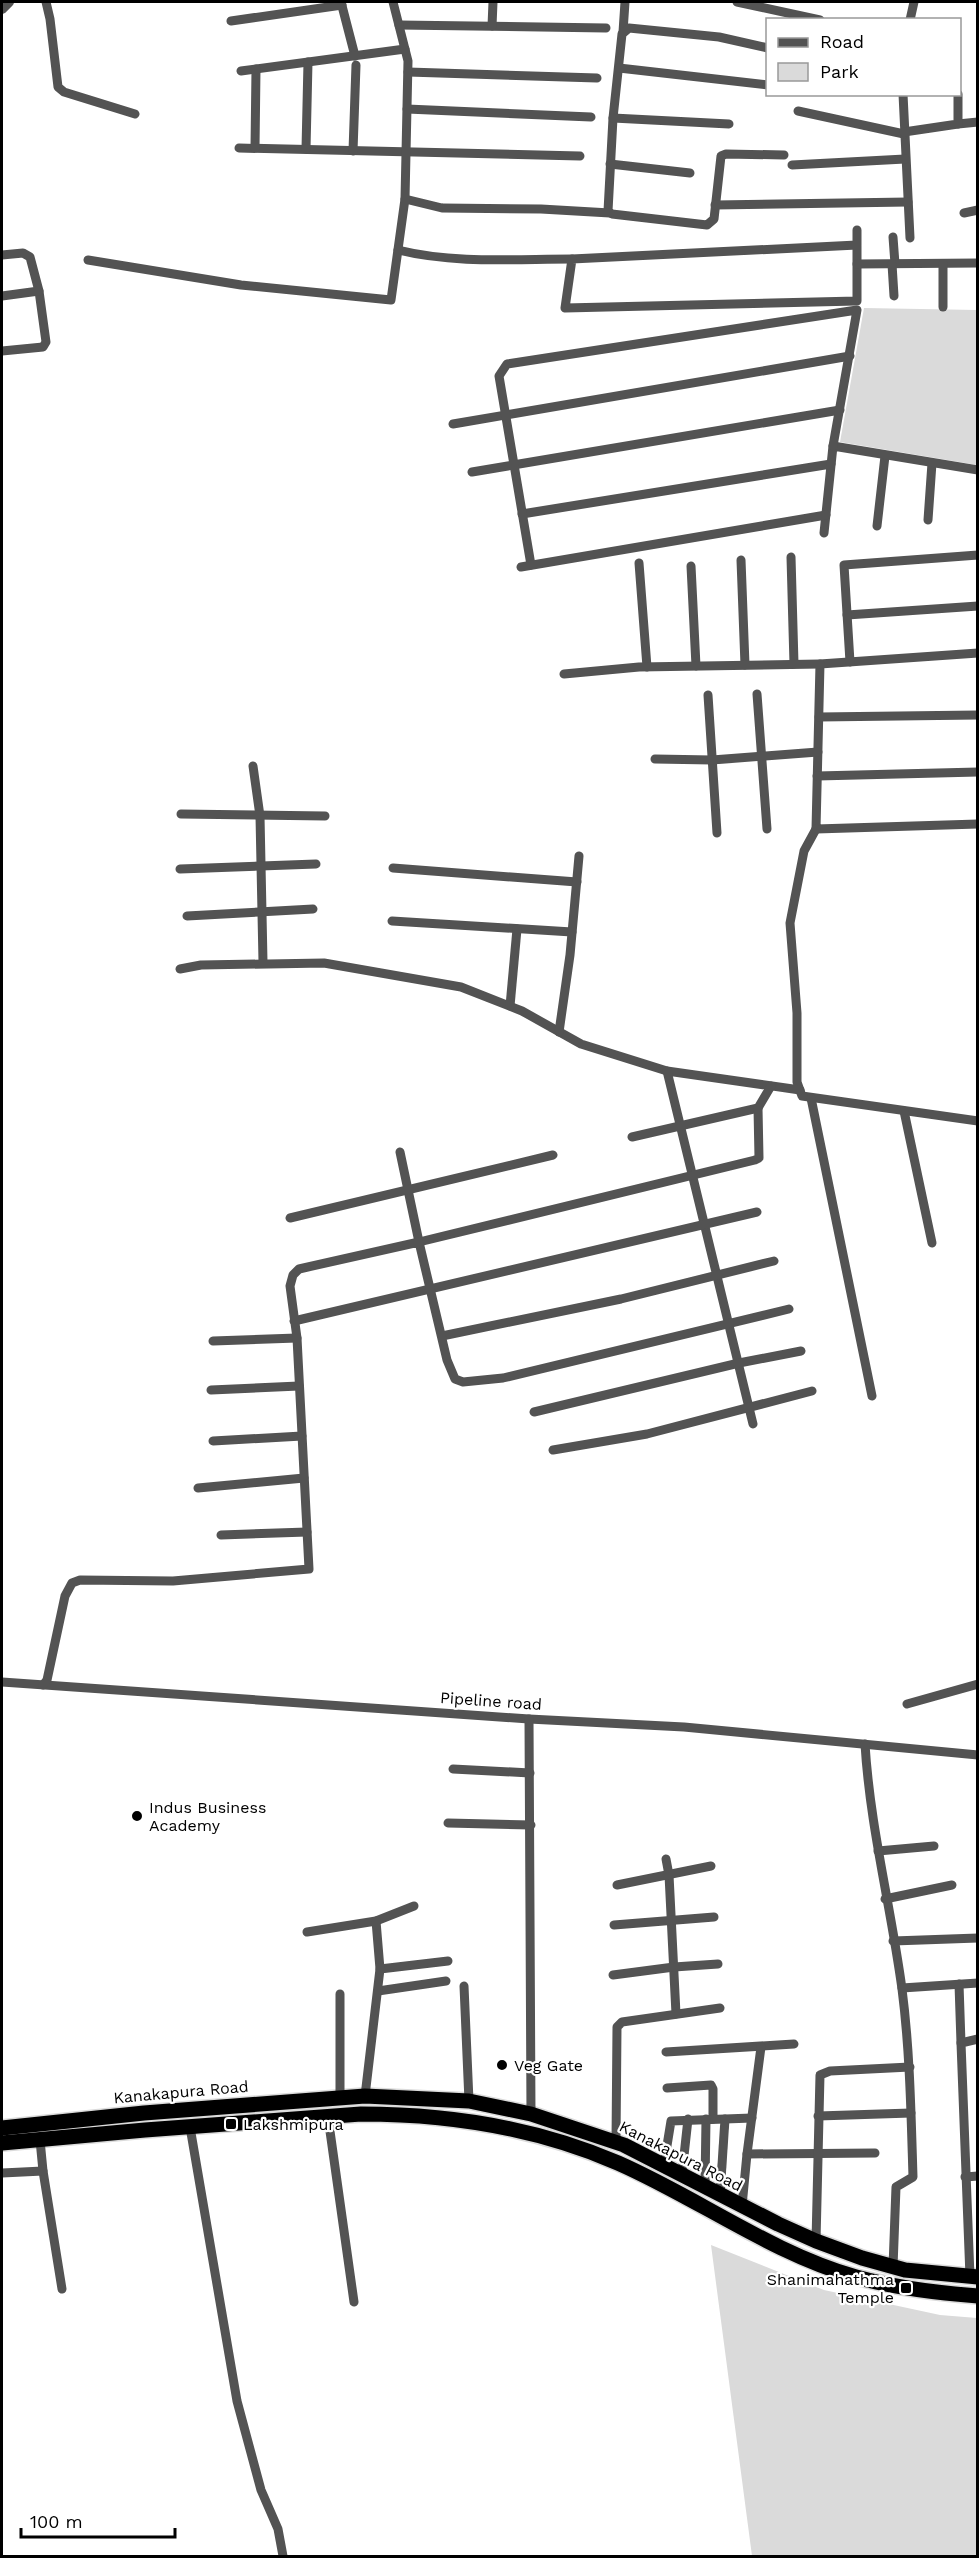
<svg xmlns="http://www.w3.org/2000/svg" width="979" height="2558" font-family="'Work Sans',sans-serif">
	<style>
		.green { fill: #dadada }
		.lines { fill: none; stroke-linecap: round; stroke-linejoin: round }
		.trunk-casing { stroke: #dbdbdb; stroke-width: 18 }
		.minor { stroke: #535353; stroke-width: 9 }
		.tertiary { stroke: #535353; stroke-width: 10 }
		.trunk { stroke: #000; stroke-width: 15 }
		.poi-dot { fill: #000; stroke: #fff; stroke-width: 2 }
		.labels { text-anchor: middle; dominant-baseline: central; stroke-width: 4.5; stroke-linejoin: round; paint-order: stroke }
		.street-label { font-size: 16px; fill: #000; stroke: #fff }
		.poi-label { font-size: 16px; fill: #000; stroke: #fff; text-anchor: start }
	</style>
	<rect width="100%" height="100%" fill="#fff"/>
	<g class="green">
		<path d="M864 308 977 310V465L840 442Z"/>
		<path d="M711 2245 824 2290 940 2315 977 2318V2556H752Z"/>
	</g>
	<g class="lines">
		<g class="trunk-casing">
			<g id="trunk">
				<path d="M2 2128 144 2113 365 2096 469 2101 531 2114 624 2145 778 2224 816 2241 862 2258 905 2270 978 2277"/>
				<path d="M2 2143 145 2130 361 2114C449 2114 537 2128 618 2163 698 2198 771 2253 856 2277 896 2288 937 2293 978 2296"/>
			</g>
		</g>
		<g class="minor">
			<path d="M46 2 50 19 58 87 64 92 135 114"/>
			<path d="M341 2 355 56"/>
			<path d="M737 2 820 20"/>
			<path d="M910 20 914 2"/>
			<path d="M231 21 342 5"/>
			<path d="M399 25 606 28"/>
			<path d="M492 26 493 2"/>
			<path d="M623 32 625 2"/>
			<path d="M768 48 719 37 629 28 622 34 613 118 608 211 612 214 707 225 714 219 721 156 726 154 784 155"/>
			<path d="M619 68 768 85"/>
			<path d="M241 71 405 49"/>
			<path d="M408 72 597 78"/>
			<path d="M903 94 910 238"/>
			<path d="M407 109 591 117"/>
			<path d="M798 111 904 134"/>
			<path d="M613 118 729 124"/>
			<path d="M958 124 978 122"/>
			<path d="M904 132 958 124V94"/>
			<path d="M239 148 580 156"/>
			<path d="M255 148 256 69"/>
			<path d="M306 149 308 62"/>
			<path d="M353 151 356 65"/>
			<path d="M610 164 690 173"/>
			<path d="M792 165 905 159"/>
			<path d="M405 199 442 208 541 209 610 213"/>
			<path d="M715 205 908 202"/>
			<path d="M964 213 978 210"/>
			<path d="M893 237 895 264"/>
			<path d="M857 245 572 259 565 308 857 301V230"/>
			<path d="M398 250C455 264 514 259 572 259"/>
			<path d="M2 255 23 253 30 257 39 291 46 342 43 347 2 351"/>
			<path d="M88 260 241 285 391 300 405 199 408 61 393 2"/>
			<path d="M857 264 978 263"/>
			<path d="M892 264 894 296"/>
			<path d="M943 264V307"/>
			<path d="M2 296 39 291"/>
			<path d="M453 424 850 356"/>
			<path d="M472 472 840 410"/>
			<path d="M522 514 831 464"/>
			<path d="M928 520 932 463"/>
			<path d="M877 526 885 456"/>
			<path d="M824 533 833 446 978 470"/>
			<path d="M791 557 794 664"/>
			<path d="M741 560 745 665"/>
			<path d="M639 563 647 667"/>
			<path d="M531 565 499 376 507 364 857 310 833 446"/>
			<path d="M691 566 696 666"/>
			<path d="M521 567 826 515"/>
			<path d="M847 615 978 606"/>
			<path d="M978 653 820 664 816 829 978 824"/>
			<path d="M850 662 844 565 978 555"/>
			<path d="M564 674 639 667 820 664"/>
			<path d="M757 694 767 829"/>
			<path d="M708 695 717 833"/>
			<path d="M819 717 978 715"/>
			<path d="M655 759 712 760 818 752"/>
			<path d="M253 766 260 816 263 962"/>
			<path d="M817 776 978 772"/>
			<path d="M181 814 325 816"/>
			<path d="M816 829 804 851 790 923 797 1013V1082L802 1096 978 1121"/>
			<path d="M393 868 577 882"/>
			<path d="M180 869 316 864"/>
			<path d="M187 916 313 909"/>
			<path d="M392 921 572 932"/>
			<path d="M180 969 201 965 324 963 461 987 522 1011 581 1044 667 1071 800 1090"/>
			<path d="M510 1006 517 929"/>
			<path d="M559 1032 570 955 579 856"/>
			<path d="M667 1071 753 1424"/>
			<path d="M811 1098 872 1396"/>
			<path d="M904 1111 932 1243"/>
			<path d="M632 1137 758 1108 771 1086"/>
			<path d="M400 1152 419 1242 755 1160 759 1158 758 1108"/>
			<path d="M290 1218 553 1155"/>
			<path d="M294 1321 757 1212"/>
			<path d="M442 1336 621 1299 774 1261"/>
			<path d="M213 1341 297 1338"/>
			<path d="M211 1390 299 1386"/>
			<path d="M534 1412 739 1363 801 1351"/>
			<path d="M213 1441 302 1436"/>
			<path d="M553 1450 647 1434 812 1391"/>
			<path d="M198 1488 304 1478"/>
			<path d="M221 1535 307 1532"/>
			<path d="M2 1682 529 1719 684 1727 978 1755"/>
			<path d="M43 1685 47 1680 65 1596 72 1583 80 1580 173 1581 309 1569 297 1338 290 1286 293 1275 299 1269 419 1242 447 1360 455 1379 463 1382 503 1378 789 1309"/>
			<path d="M907 1704 978 1684"/>
			<path d="M529 1719 531 2114"/>
			<path d="M865 1744C870 1827 891 1907 902 1989 910 2051 911 2114 913 2177L896 2187 893 2267"/>
			<path d="M453 1769 530 1773"/>
			<path d="M448 1823 531 1825"/>
			<path d="M878 1851 934 1846"/>
			<path d="M666 1859 669 1875 676 2014"/>
			<path d="M617 1885 711 1866"/>
			<path d="M885 1899 952 1885"/>
			<path d="M614 1925 714 1917"/>
			<path d="M307 1932 376 1921 414 1906"/>
			<path d="M893 1941 978 1938"/>
			<path d="M380 1969 448 1961"/>
			<path d="M613 1975 674 1967 718 1964"/>
			<path d="M959 1984 961 2043"/>
			<path d="M464 1986 469 2101"/>
			<path d="M902 1988 978 1983"/>
			<path d="M378 1991 446 1981"/>
			<path d="M340 1994V2098"/>
			<path d="M666 2052 794 2044"/>
			<path d="M667 2088 711 2085 713 2089V2119"/>
			<path d="M365 2096 380 1969 376 1921"/>
			<path d="M818 2116 911 2113"/>
			<path d="M328 2117 354 2302"/>
			<path d="M190 2127 237 2401 261 2490 278 2529 283 2556"/>
			<path d="M616 2142 617 2027 622 2022 720 2008"/>
			<path d="M747 2154 875 2153"/>
			<path d="M664 2164 671 2121 752 2118"/>
			<path d="M43 2171 62 2289"/>
			<path d="M2 2173 43 2171 40 2140"/>
			<path d="M682 2174 688 2119"/>
			<path d="M965 2177 978 2176"/>
			<path d="M705 2186 706 2119"/>
			<path d="M720 2195 725 2119"/>
			<path d="M742 2206 747 2154 761 2047"/>
			<path d="M816 2241 820 2075 830 2071 910 2067"/>
			<path d="M970 2277 961 2043 978 2039"/>
		</g>
		<path class="tertiary" d="M2 9 9 2"/>
		<use href="#trunk" class="trunk"/>
	</g>
	<g class="poi-dot">
		<circle cx="137" cy="1816" r="6"/>
		<circle cx="502" cy="2065" r="6"/>
		<rect x="225" y="2118" width="12" height="12" rx="3"/>
		<rect x="900" y="2282" width="12" height="12" rx="3"/>
	</g>
	<g class="labels">
		<g class="street-label">
			<text transform="translate(491 1701) rotate(4)">Pipeline road</text>
			<text transform="translate(181 2092) rotate(-5)">Kanakapura Road</text>
			<text transform="translate(681 2156) rotate(27)">Kanakapura Road</text>
		</g>
		<g class="poi-label">
			<text x="149" y="1807">Indus Business<tspan x="149" dy="18">Academy</tspan></text>
			<text x="514" y="2065">Veg Gate</text>
			<text x="243" y="2124">Lakshmipura</text>
			<text x="894" y="2279" text-anchor="end">Shanimahathma<tspan x="894" dy="18">Temple</tspan></text>
		</g>
	</g>
	<rect width="979" height="2558" fill="none" stroke="#000000" stroke-width="6"/>
	<rect x="766" y="18" width="195" height="78" fill="#ffffff" stroke="#999999" stroke-width="1.5"/>
	<rect x="778" y="38" width="30" height="9" fill="#535353" stroke="#999999" stroke-width="1.5"/>
	<text x="820" y="48" font-size="18" fill="#000000">Road</text>
	<rect x="778" y="63" width="30" height="18" fill="#dadada" stroke="#999999" stroke-width="1.5"/>
	<text x="820" y="78" font-size="18" fill="#000000">Park</text>
	<path d="M21 2528v9h154v-9" fill="none" stroke="#000000" stroke-width="3"/>
	<text x="30" y="2528" font-size="18" fill="#000000" stroke="#ffffff" stroke-width="4.5" paint-order="stroke">100 m</text>
</svg>
